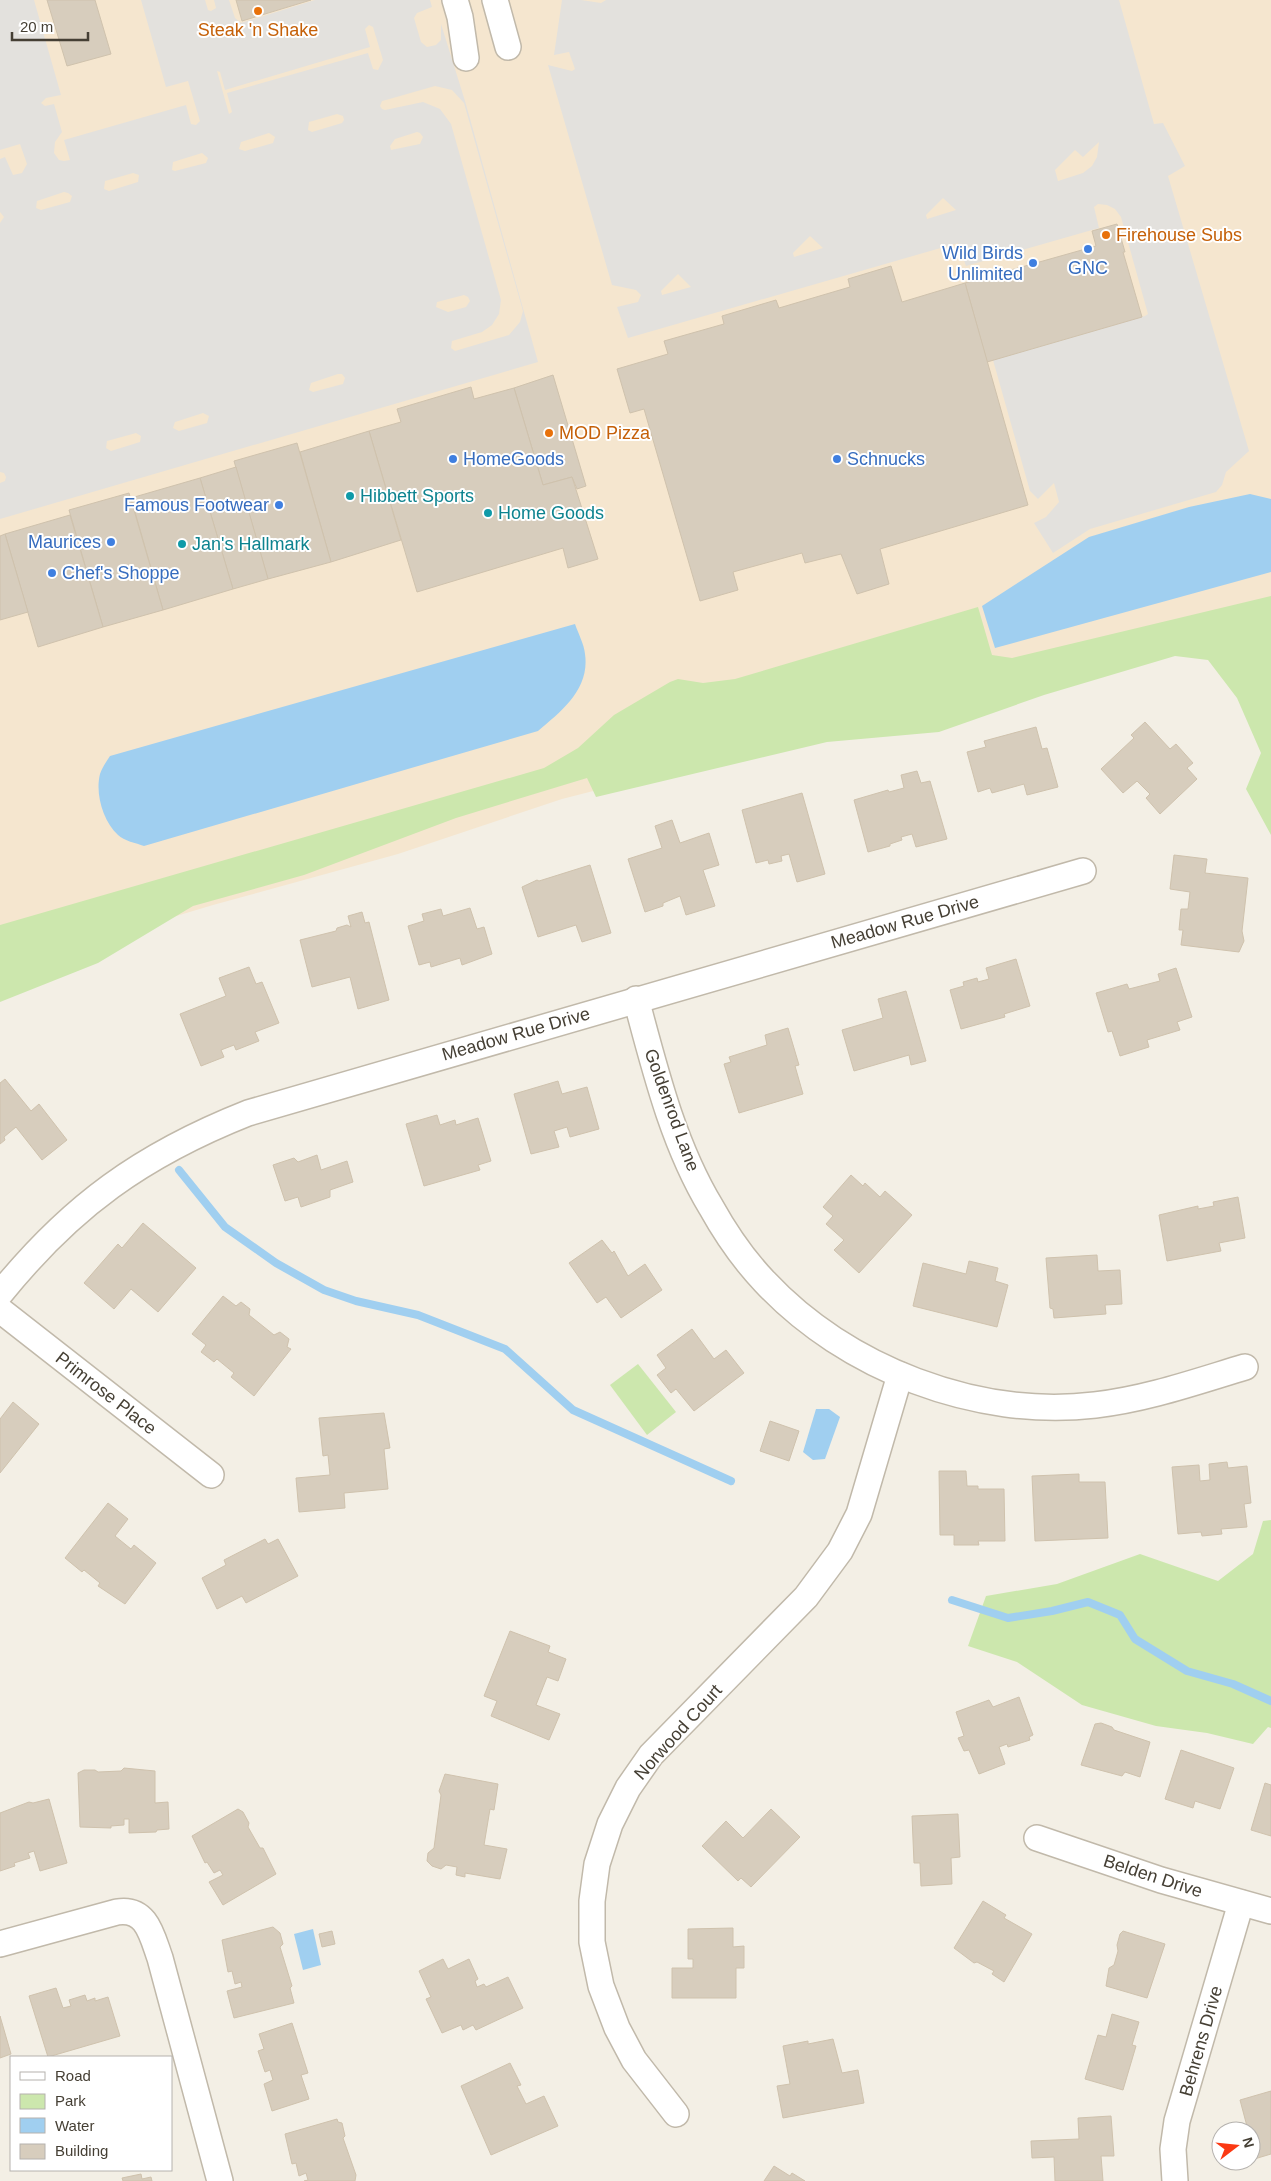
<svg xmlns="http://www.w3.org/2000/svg" width="1271" height="2181" font-family="Helvetica,sans-serif">
	<style>
		.commercial { fill: #f5e6cf }
		.green { fill: #cce7ad }
		.parking { fill: #e3e1dd; fill-rule: evenodd }
		.water { fill: #a0cff0 }
		.lines { fill: none; stroke-linecap: round; stroke-linejoin: round }
		.stream { stroke: #a0cff0; stroke-width: 8 }
		.building { fill: #d7cdbd; stroke: #cfc2ad }
		.minor-casing { stroke: #c1b9aa; stroke-width: 28 }
		.minor { stroke: #fff; stroke-width: 25 }
		.food-dot { fill: #e8710a; stroke: #fff; stroke-width: 2 }
		.shop-dot { fill: #3f7fe0; stroke: #fff; stroke-width: 2 }
		.culture-dot { fill: #0f9aa8; stroke: #fff; stroke-width: 2 }
		.labels { text-anchor: middle; dominant-baseline: central; stroke-width: 4; stroke-linejoin: round; paint-order: stroke }
		.food-label { font-size: 18px; fill: #c56008; stroke: #fff; text-anchor: start }
		.shop-label { font-size: 18px; fill: #366cbe; stroke: #fff; text-anchor: end }
		.culture-label { font-size: 18px; fill: #0d838f; stroke: #fff; text-anchor: start }
		.street-label { font-size: 18px; fill: #453f34; stroke: #fff }
	</style>
	<rect width="100%" height="100%" fill="#f3efe5"/>
	<path class="commercial" d="M0 0H1271V606L863 722 562 799 398 854 213 905 0 969Z"/>
	<g class="green">
		<path d="M1271 596V835L1246 789 1261 753 1237 698 1208 660 1175 656 1044 695 939 732 827 742 596 797 587 778 456 818 304 875 193 906 98 963 0 1002V925L544 768 578 748 614 715 670 682 678 679 703 683 735 679 978 607 992 655 1012 658Z"/>
		<path d="M638 1364 676 1412 647 1435 610 1385Z"/>
		<path d="M1271 1520V1728L1268 1727 1253 1744 1207 1733 1156 1726 1082 1705 1017 1662 968 1646 986 1596 1057 1584 1140 1554 1218 1581 1253 1554 1263 1521Z"/>
	</g>
	<g class="parking">
		<path d="M0 0H34L61 95 46 98 41 103 45 106 54 104 62 132 55 142 54 153 59 160 64 161 70 160 64 140 186 105 191 124 196 125 200 121 188 81 166 87 141 0H205L208 10 211 11 216 8 214 0H229L235 18 241 23 315 0H430L432 7 417 13 414 18 421 42 427 47 436 45 441 40V24L465 101 538 362 0 519V483L5 481 6 477 4 473 0 472V223L4 217 0 212V159L5 157 13 175 22 173 27 164 20 144 0 150ZM369 25 373 27 383 60 378 70 373 69 368 53 227 93 232 112 229 114 217 71 220 72 225 90 370 47 365 29ZM435 86 452 90 464 103 523 311 520 322 509 335 455 351 451 348 452 341 482 332 492 325 499 314 501 300 451 124 440 109 423 102 385 110 382 109 380 106 382 101 386 100ZM337 114 343 116 344 120 342 123 312 132 308 130 309 122ZM417 132 420 133 423 137 420 144 391 150 390 146 395 139ZM269 133 275 137 273 143 245 151 239 149 241 142ZM202 153 208 158 206 163 175 171 172 170 173 162ZM133 173 139 175 138 182 109 191 104 189 105 181ZM64 192 68 193 72 196 70 202 41 210 36 208 37 201ZM464 295 468 297 470 301 466 307 448 312 436 307 437 302ZM338 374H342L345 378 343 384 313 392 309 390 311 383ZM203 413 209 416 207 423 179 431 173 428 175 422ZM136 433 141 436 140 442 111 451 106 448 107 441Z"/>
		<path d="M562 0H581L601 3 606 0H1119L1154 124 1163 123 1185 166 1168 176 1249 451 1226 472 1222 485 1216 492 1090 529 1053 553 1034 523 1046 517 1059 502 1054 483 1038 499 1030 491 993 360 1145 316 1148 314 1121 217 1115 209 1107 205 1098 204 1094 207 1099 228 966 266 958 243 628 338 617 307 638 302 641 295 636 290 612 285 548 65 572 71 575 69 569 52 554 55ZM1099 142 1097 157 1092 166 1083 173 1058 181 1055 170 1075 150 1083 157ZM943 198 956 210 927 219 926 215ZM810 236 823 248 794 257 793 253ZM678 274 691 287 662 295 661 291Z"/>
	</g>
	<g class="water">
		<path d="M1250 494 1271 499V572L995 648 982 606 1089 537 1189 507Z"/>
		<path d="M575 624C578 633 584 644 585 654 590 689 562 711 538 731L144 846C136 843 124 841 118 835 103 821 95 794 100 774 102 768 106 762 110 756Z"/>
		<path d="M816 1409H829L840 1417 825 1459 813 1460 803 1452Z"/>
		<path d="M313 1929 321 1965 303 1970 294 1934Z"/>
	</g>
	<g class="lines">
		<g class="stream">
			<path d="M179 1170 225 1227 276 1263 324 1290 356 1301 418 1315 505 1349 573 1410 731 1481"/>
			<path d="M952 1600 1008 1618 1052 1611 1088 1602 1120 1615 1135 1639 1187 1671 1233 1684 1271 1701"/>
		</g>
	</g>
	<g class="building">
		<path d="M47 0H95L111 54 67 66Z"/>
		<path d="M236 0H311L242 21Z"/>
		<path d="M1117 224 1125 252H1123L1142 317 987 362 965 283 1096 246 1092 231Z"/>
		<path d="M891 266 902 302 965 283 1028 505 880 549 889 584 857 594 841 554 805 563 802 553 733 572 738 590 700 601 644 409 630 413 617 369 668 354 664 341 724 324 722 316 776 300 779 308 850 287 848 279Z"/>
		<path d="M553 375 586 486 577 489 572 477 543 485 514 388Z"/>
		<path d="M471 387 474 399 514 388 543 485 572 477 598 559 568 568 563 548 417 592 369 431 401 422 397 409Z"/>
		<path d="M369 431 401 540 331 562 300 452Z"/>
		<path d="M297 443 331 562 268 579 234 461Z"/>
		<path d="M236 467 268 579 233 589 200 478Z"/>
		<path d="M200 478 233 589 163 610 131 498Z"/>
		<path d="M129 493 163 610 103 627 69 510Z"/>
		<path d="M70 515 103 627 38 647 5 534Z"/>
		<path d="M5 534 28 612 0 620V536Z"/>
		<path d="M1145 722 1170 749 1176 744 1193 763 1187 768 1197 779 1160 814 1146 798 1150 794 1137 781 1123 793 1101 769 1134 738 1131 735Z"/>
		<path d="M1036 727 1042 749 1047 748 1058 787 1027 795 1024 784 992 793 990 788 978 792 967 752 986 747 984 741Z"/>
		<path d="M917 771 921 783 930 781 947 839 916 847 912 834 901 837 902 840 890 844V846L868 852 854 800 888 790 889 792 904 788 901 775Z"/>
		<path d="M802 793 825 874 797 882 789 854 781 856 782 861 769 864 768 860 756 863 742 810Z"/>
		<path d="M672 820 680 843 709 833 719 865 703 870 715 906 686 915 680 896 663 903V906L645 912 628 859 662 848 655 826Z"/>
		<path d="M1174 855 1207 859 1205 873 1248 878 1242 931 1244 941 1239 952 1181 945 1183 930H1179L1181 909H1188L1190 892 1170 889Z"/>
		<path d="M590 865 611 933 582 942 576 925 538 937 522 887 537 880 539 881Z"/>
		<path d="M470 908 477 929 484 927 492 954 462 965 460 958 431 967 430 962 419 965 408 926 424 921 422 914 441 909 443 916Z"/>
		<path d="M362 912 365 923 369 922 389 1000 358 1009 350 977 312 987 300 940 336 931 337 928 347 925 351 927 348 916Z"/>
		<path d="M1016 959 1030 1006 1004 1014 1005 1017 961 1029 950 990 964 986 963 982 977 978 978 982 989 979 986 968Z"/>
		<path d="M249 967 256 984 262 982 279 1023 255 1032 259 1041 236 1050 234 1045 221 1050 224 1057 201 1066 180 1014 226 996 219 978Z"/>
		<path d="M1176 968 1192 1017 1177 1022 1180 1030 1147 1040 1149 1047 1120 1056 1112 1031 1108 1032 1096 993 1127 984 1129 989 1160 981 1158 974Z"/>
		<path d="M906 991 926 1061 911 1065 909 1055 854 1071 842 1030 883 1018 878 999Z"/>
		<path d="M788 1028 799 1065 795 1066 803 1094 739 1113 724 1064 731 1062 729 1057 767 1045 765 1035Z"/>
		<path d="M5 1079 31 1111 39 1104 67 1140 42 1160 16 1127 4 1137 5 1140 0 1144V1083Z"/>
		<path d="M558 1081 562 1094 587 1087 599 1129 570 1137 567 1127 554 1131 559 1147 531 1154 514 1094Z"/>
		<path d="M437 1115 440 1125 455 1120 456 1125 478 1118 491 1161 478 1165 480 1170 424 1186 406 1124Z"/>
		<path d="M317 1155 321 1170 347 1161 353 1182 330 1190V1197L301 1207 298 1197 285 1201 273 1165 294 1158 298 1162Z"/>
		<path d="M851 1175 863 1186 865 1183 880 1197 885 1191 912 1215 859 1273 834 1250 844 1240 826 1224 833 1216 823 1207Z"/>
		<path d="M1238 1197 1245 1238 1219 1243 1221 1251 1167 1261 1159 1215 1198 1206V1209L1214 1206 1213 1202Z"/>
		<path d="M143 1223 196 1268 158 1312 131 1289 114 1309 84 1283 118 1244 122 1248Z"/>
		<path d="M602 1240 612 1253 614 1251 628 1276 645 1264 662 1290 621 1318 606 1297 597 1303 569 1263Z"/>
		<path d="M1097 1255 1098 1271 1120 1270 1122 1304 1105 1305 1106 1314 1054 1318 1053 1309 1050 1308 1046 1258Z"/>
		<path d="M969 1261 998 1268 995 1281 1008 1285 997 1327 913 1306 923 1263 966 1274Z"/>
		<path d="M223 1296 236 1306 241 1302 250 1309 249 1315 274 1335 280 1332 289 1339 287 1347 291 1349 254 1396 231 1377 234 1373 217 1359 214 1362 201 1352 206 1345 192 1334Z"/>
		<path d="M692 1329 714 1359 726 1350 744 1373 694 1411 676 1389 671 1393 657 1375 666 1368 657 1355Z"/>
		<path d="M13 1402 39 1424 0 1473V1419Z"/>
		<path d="M384 1413 390 1448 384 1449 388 1489 344 1493 345 1508 299 1512 296 1478 330 1475 328 1455 323 1456 319 1418Z"/>
		<path d="M770 1421 799 1431 789 1461 760 1451Z"/>
		<path d="M1227 1462 1228 1468 1247 1466 1251 1503 1244 1504 1247 1527 1221 1529 1222 1534 1202 1536 1201 1532 1178 1534 1172 1467 1199 1465 1200 1481 1210 1480 1209 1464Z"/>
		<path d="M939 1471H966L967 1486H978V1489H1004L1005 1541H978L979 1545H954V1535H940Z"/>
		<path d="M1079 1474V1482H1105L1108 1538 1035 1541 1032 1476Z"/>
		<path d="M108 1503 128 1519 115 1536 131 1549 134 1545 156 1563 125 1604 98 1586 100 1583 84 1570 82 1572 65 1558Z"/>
		<path d="M265 1539 268 1544 278 1539 298 1576 246 1603 242 1596 217 1609 202 1578 226 1565 224 1560Z"/>
		<path d="M510 1631 550 1646 548 1652 566 1659 558 1681 547 1677 536 1705 560 1714 549 1740 491 1716 497 1701 484 1696Z"/>
		<path d="M1019 1697 1033 1735 1029 1737 1030 1740 1008 1747 1007 1744 999 1747 1005 1764 979 1774 969 1750 964 1751 958 1738 964 1736 956 1712 989 1700 993 1707Z"/>
		<path d="M1101 1723 1112 1727 1114 1730 1150 1742 1140 1777 1125 1772 1122 1776 1081 1765 1095 1724Z"/>
		<path d="M1181 1750 1234 1768 1220 1809 1195 1801 1193 1808 1165 1799Z"/>
		<path d="M124 1768 155 1771V1803L168 1802 169 1829 157 1830 156 1832 129 1833V1819H124V1825L111 1826V1828L80 1827 78 1773 84 1770H95L98 1772 121 1771Z"/>
		<path d="M445 1774 498 1784 494 1810 490 1809 484 1845 507 1849 500 1879 465 1873V1877L456 1875 457 1867 446 1865 441 1869 432 1866 427 1861 428 1853 434 1848 441 1795 439 1791Z"/>
		<path d="M1265 1783 1271 1785V1836L1251 1830Z"/>
		<path d="M49 1799 67 1863 40 1871 34 1851 28 1853 30 1858 14 1863 15 1866 0 1871V1813L29 1802 33 1803Z"/>
		<path d="M238 1809 243 1812 249 1823 248 1827 260 1848H263L276 1874 223 1905 209 1882 223 1875 220 1870 214 1873 207 1862 205 1863 192 1836Z"/>
		<path d="M771 1809 800 1837 751 1887 741 1878 738 1881 702 1846 726 1821 743 1838Z"/>
		<path d="M958 1814 960 1857 951 1858 952 1884 921 1886 920 1863H914L912 1816Z"/>
		<path d="M983 1901 1006 1915 1004 1918 1032 1934 1004 1982 992 1974 994 1971 977 1962 974 1963 954 1948Z"/>
		<path d="M273 1927 280 1933 283 1944 280 1947 292 1986 290 1988 294 2003 234 2018 227 1991 242 1987 241 1982 235 1984 232 1971 228 1972 222 1940Z"/>
		<path d="M733 1928V1947L744 1946V1968H736V1998H672V1968H693V1959H688V1929Z"/>
		<path d="M332 1931 335 1944 322 1947 319 1934Z"/>
		<path d="M1123 1931 1165 1944 1147 1998 1106 1986 1109 1968 1114 1965 1118 1951 1117 1945 1120 1934Z"/>
		<path d="M443 1959 448 1969 469 1959 478 1979 475 1981 477 1987 484 1984 486 1987 508 1977 523 2008 476 2030 473 2025 463 2030 461 2025 442 2033 426 1999 431 1997 419 1971Z"/>
		<path d="M56 1988 63 2008 71 2006 69 2000 85 1995 87 2001 95 1998V2001L108 1997 120 2036 48 2057 29 1996Z"/>
		<path d="M1112 2014 1139 2022 1132 2045 1136 2046 1123 2090 1085 2079 1098 2035 1106 2037Z"/>
		<path d="M0 2016 11 2054 0 2058Z"/>
		<path d="M292 2023 308 2073 301 2075 309 2099 272 2111 264 2084 273 2080 270 2070 265 2072 258 2051 264 2049 259 2034Z"/>
		<path d="M833 2039 842 2073 858 2070 864 2103 783 2118 777 2086 790 2084 783 2046 808 2041V2044Z"/>
		<path d="M510 2063 521 2085 517 2086 526 2104 544 2096 558 2126 491 2155 461 2086Z"/>
		<path d="M1271 2091V2154L1251 2160V2131H1245L1248 2130 1240 2100Z"/>
		<path d="M1111 2116 1114 2156H1101L1103 2181H1055L1054 2157 1032 2158 1031 2141 1079 2139 1078 2118Z"/>
		<path d="M337 2119 338 2122 342 2123 345 2136 343 2138 356 2175 355 2181H304L308 2180 306 2173 299 2176 296 2163 292 2164 285 2134Z"/>
		<path d="M774 2166 790 2176 792 2173 805 2181H764Z"/>
		<path d="M141 2174 142 2179 151 2177 152 2181H123L122 2178Z"/>
	</g>
	<g class="lines">
		<g class="minor-casing">
			<g id="minor">
				<path d="M455 0 460 17 466 58"/>
				<path d="M495 0 508 47"/>
				<path d="M636 999C655 1070 673 1144 711 1207 726 1234 744 1260 765 1282 845 1368 977 1419 1095 1405 1147 1399 1195 1382 1245 1367"/>
				<path d="M0 1294C71 1206 142 1155 248 1113L1083 871"/>
				<path d="M0 1310 211 1475"/>
				<path d="M1037 1838 1161 1880 1271 1911"/>
				<path d="M0 1944 117 1912C147 1907 152 1936 160 1958L220 2181"/>
				<path d="M676 2114 634 2060 617 2028 601 1986 592 1942V1901L597 1864 610 1824 628 1788 651 1755 806 1597 840 1551 859 1514 900 1375"/>
				<path d="M1175 2181 1173 2149 1177 2121 1241 1903"/>
			</g>
		</g>
		<use href="#minor" class="minor"/>
	</g>
	<g class="food-dot">
		<circle cx="258" cy="11" r="5"/>
		<circle cx="1106" cy="235" r="5"/>
		<circle cx="549" cy="433" r="5"/>
	</g>
	<g class="shop-dot">
		<circle cx="1088" cy="249" r="5"/>
		<circle cx="1033" cy="263" r="5"/>
		<circle cx="453" cy="459" r="5"/>
		<circle cx="837" cy="459" r="5"/>
		<circle cx="279" cy="505" r="5"/>
		<circle cx="111" cy="542" r="5"/>
		<circle cx="52" cy="573" r="5"/>
	</g>
	<g class="culture-dot">
		<circle cx="350" cy="496" r="5"/>
		<circle cx="488" cy="513" r="5"/>
		<circle cx="182" cy="544" r="5"/>
	</g>
	<g class="labels">
		<g class="food-label">
			<text x="258" y="30" text-anchor="middle">Steak 'n Shake</text>
			<text x="1116" y="235">Firehouse Subs</text>
			<text x="559" y="433">MOD Pizza</text>
		</g>
		<g class="shop-label">
			<text x="1023" y="253">Wild Birds<tspan x="1023" dy="21">Unlimited</tspan></text>
			<text x="1088" y="268" text-anchor="middle">GNC</text>
			<text x="463" y="459" text-anchor="start">HomeGoods</text>
			<text x="847" y="459" text-anchor="start">Schnucks</text>
			<text x="269" y="505">Famous Footwear</text>
			<text x="101" y="542">Maurices</text>
			<text x="62" y="573" text-anchor="start">Chef's Shoppe</text>
		</g>
		<g class="culture-label">
			<text x="360" y="496">Hibbett Sports</text>
			<text x="498" y="513">Home Goods</text>
			<text x="192" y="544">Jan's Hallmark</text>
		</g>
		<g class="street-label">
			<text transform="translate(905 922) rotate(-16)">Meadow Rue Drive</text>
			<text transform="translate(516 1034) rotate(-16)">Meadow Rue Drive</text>
			<text transform="translate(672 1110) rotate(70)">Goldenrod Lane</text>
			<text transform="translate(106 1393) rotate(38)">Primrose Place</text>
			<text transform="translate(678 1732) rotate(-48)">Norwood Court</text>
			<text transform="translate(1153 1876) rotate(18)">Belden Drive</text>
			<text transform="translate(1201 2041) rotate(-74)">Behrens Drive</text>
		</g>
	</g>
	<rect x="10" y="2056" width="162" height="115" fill="#ffffff" stroke="#b5b2ae"/>
	<rect x="20" y="2072" width="25" height="8" fill="#ffffff" stroke="#b5b2ae"/>
	<text x="55" y="2081" font-size="15" fill="#453f34">Road</text>
	<rect x="20" y="2094" width="25" height="15" fill="#cce7ad" stroke="#b5b2ae"/>
	<text x="55" y="2106" font-size="15" fill="#453f34">Park</text>
	<rect x="20" y="2118" width="25" height="15" fill="#a0cff0" stroke="#b5b2ae"/>
	<text x="55" y="2131" font-size="15" fill="#453f34">Water</text>
	<rect x="20" y="2144" width="25" height="15" fill="#d7cdbd" stroke="#b5b2ae"/>
	<text x="55" y="2156" font-size="15" fill="#453f34">Building</text>
	<g transform="translate(1236 2146) rotate(74)"><circle r="24" fill="#ffffff" stroke="#b5b2ae"/>
	<path d="M0-4L9 19L0 12L-9 19Z" fill="#fb3913"/>
	<text y="-8" font-size="14" font-weight="bold" text-anchor="middle" fill="#453f34">N</text>
	</g>
	<path d="M12 32v8h76v-8" fill="none" stroke="#453f34" stroke-width="2.5"/>
	<text x="20" y="32" font-size="15" fill="#453f34" stroke="#ffffff" stroke-width="4" paint-order="stroke">20 m</text>
</svg>
